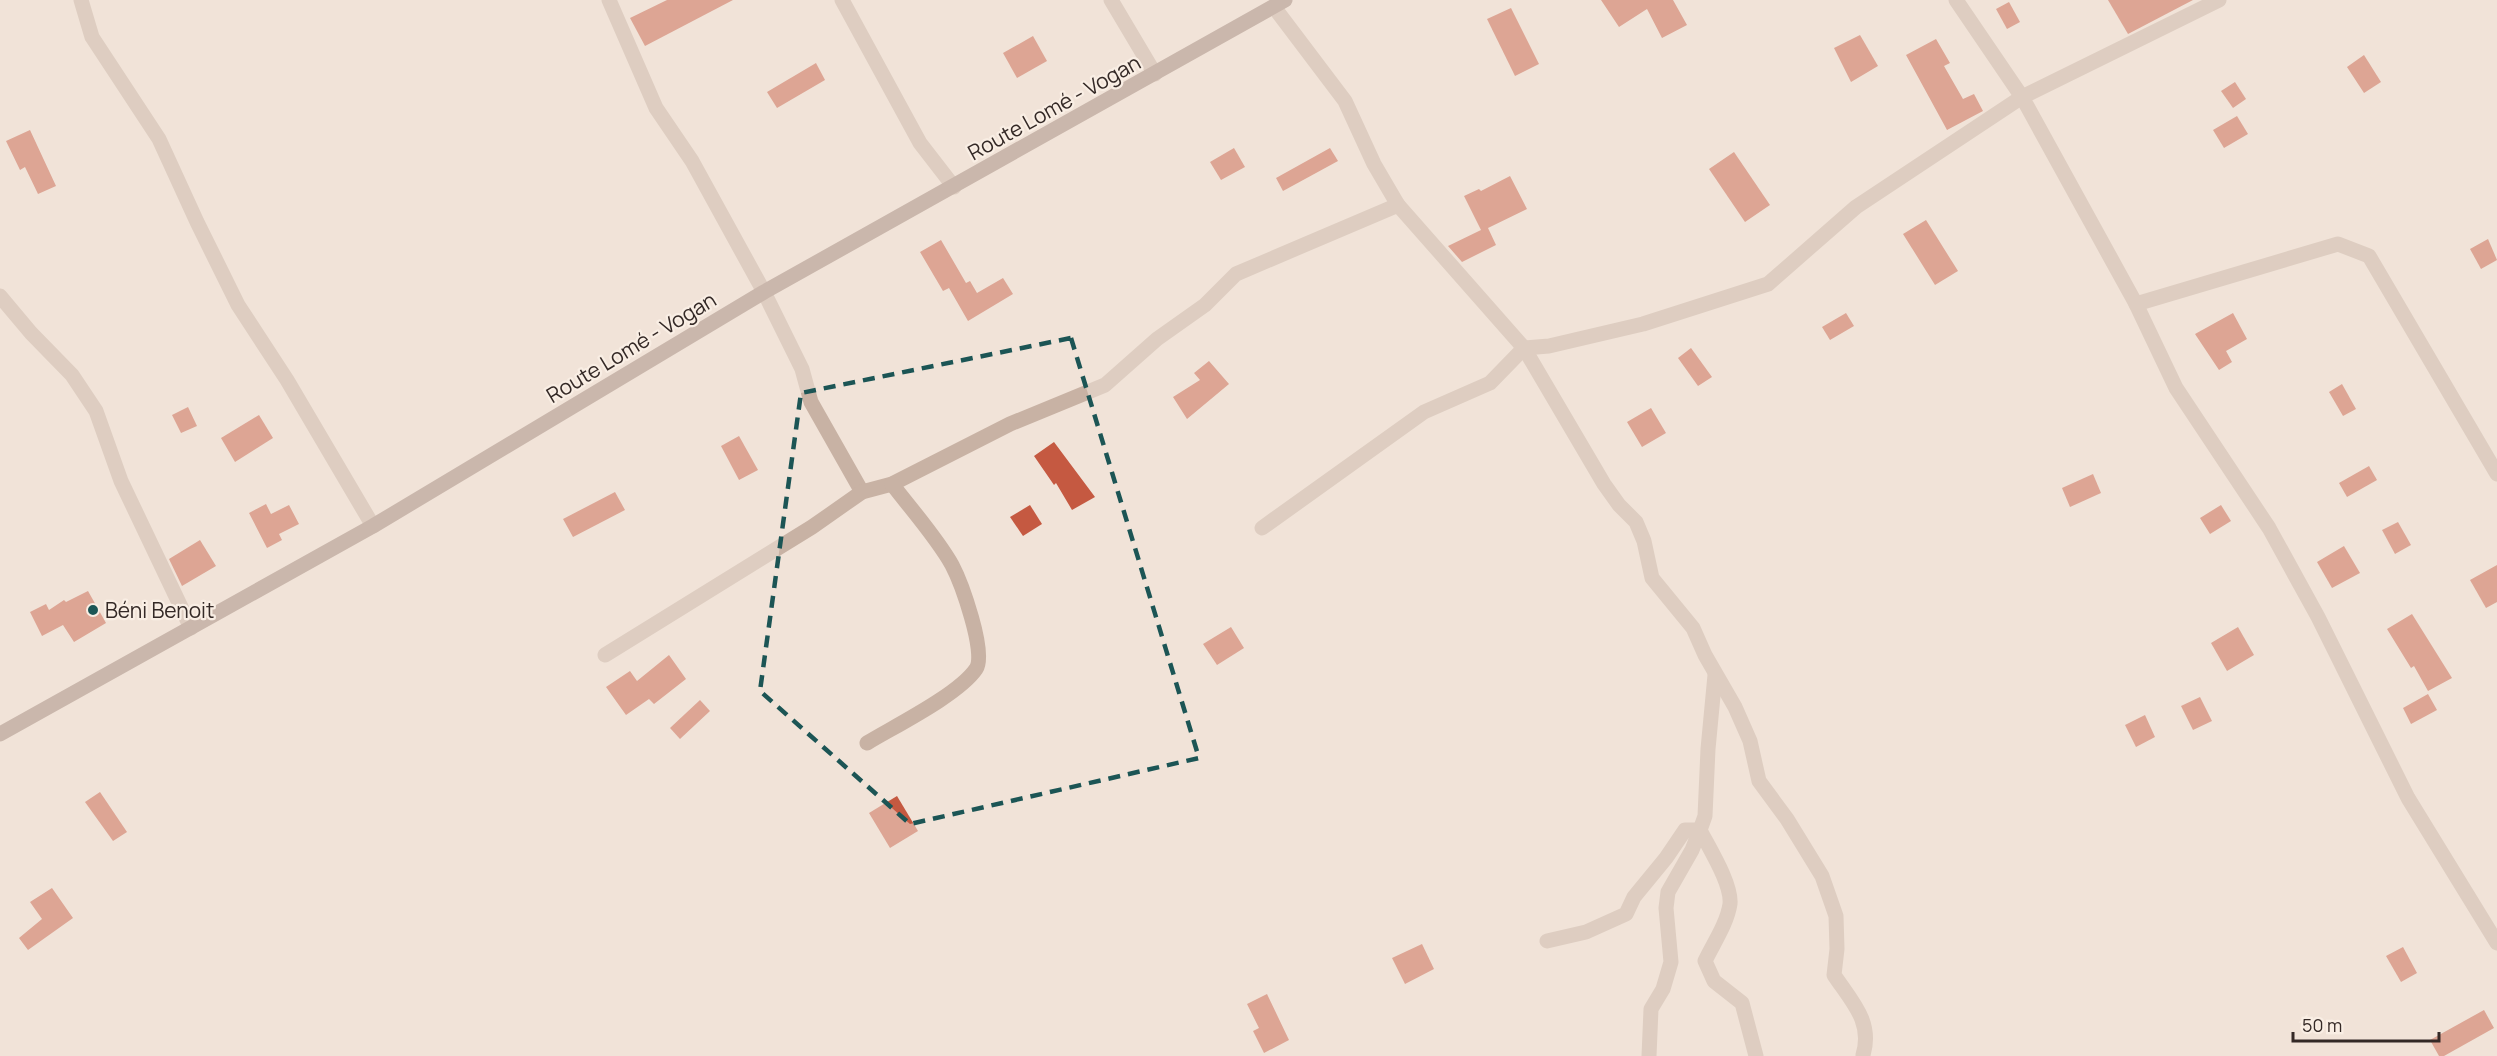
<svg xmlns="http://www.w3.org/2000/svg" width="2497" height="1056" font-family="Manrope,sans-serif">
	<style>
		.building { fill: #c55941 }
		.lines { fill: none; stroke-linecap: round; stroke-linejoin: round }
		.street { stroke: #c8b2a4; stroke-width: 15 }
		.secondary { stroke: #9c8176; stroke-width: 15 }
		.marked { fill: none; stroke: #1c5555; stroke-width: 4.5; stroke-dasharray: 12 8; stroke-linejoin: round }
		.poi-dot { fill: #1c5555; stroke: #f9eee4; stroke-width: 2 }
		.labels { text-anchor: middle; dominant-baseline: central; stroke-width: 4.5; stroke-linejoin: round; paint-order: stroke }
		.street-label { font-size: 21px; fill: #342926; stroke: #f9eee4 }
		.poi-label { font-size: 21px; fill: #342926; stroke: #f9eee4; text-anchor: start }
	</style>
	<rect width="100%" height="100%" fill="#f1e3d8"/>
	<g class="building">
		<path d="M667 0H733L645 46 630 18Z"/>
		<path d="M1601 0H1673L1687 25 1662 38 1647 9 1619 27Z"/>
		<path d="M2108 0H2193L2128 34Z"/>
		<path d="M2009 2 2020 22 2007 29 1996 9Z"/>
		<path d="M1511 8 1539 64 1515 76 1487 19Z"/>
		<path d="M1860 35 1878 66 1851 82 1834 48Z"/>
		<path d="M1033 36 1047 61 1017 78 1003 53Z"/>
		<path d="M1936 39 1950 63 1944 66 1963 99 1974 94 1983 111 1947 130 1906 55Z"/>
		<path d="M2364 55 2381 82 2364 93 2347 67Z"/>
		<path d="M816 63 825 80 777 108 767 92Z"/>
		<path d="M2235 82 2246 99 2233 108 2221 91Z"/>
		<path d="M2237 116 2248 134 2224 148 2213 130Z"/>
		<path d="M30 130 56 186 38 194 25 167 20 170 6 141Z"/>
		<path d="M1234 148 1245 167 1221 180 1210 162Z"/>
		<path d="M1330 148 1338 161 1283 191 1276 178Z"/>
		<path d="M1734 152 1770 205 1745 222 1709 169Z"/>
		<path d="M1510 176 1527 209 1488 228 1496 245 1462 262 1448 246 1481 230 1464 196 1479 189 1481 191Z"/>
		<path d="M1926 220 1958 271 1935 285 1903 234Z"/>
		<path d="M2488 239 2497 260 2481 269 2470 249Z"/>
		<path d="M941 240 966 283 970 281 977 293 1003 278 1013 294 968 321 949 288 943 291 920 252Z"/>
		<path d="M1846 313 1854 326 1830 340 1822 327Z"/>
		<path d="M2233 313 2247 339 2226 351 2232 362 2219 370 2195 334Z"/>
		<path d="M1691 348 1712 377 1698 386 1678 358Z"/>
		<path d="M1209 361 1229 384 1187 419 1173 397 1200 380 1194 373Z"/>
		<path d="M2342 384 2356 409 2343 416 2329 392Z"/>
		<path d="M188 407 197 426 181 433 172 415Z"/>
		<path d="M1651 408 1666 433 1642 447 1627 422Z"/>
		<path d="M259 415 273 438 235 462 221 438Z"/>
		<path d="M739 436 758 470 739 480 721 446Z"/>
		<path d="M1054 442 1095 497 1072 510 1056 483 1054 485 1034 456Z"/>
		<path d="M2369 466 2377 480 2347 497 2339 483Z"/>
		<path d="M2093 474 2101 493 2070 507 2062 488Z"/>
		<path d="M615 492 625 510 573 537 563 519Z"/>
		<path d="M266 504 271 514 289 505 299 524 279 534 282 540 267 548 249 513Z"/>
		<path d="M1030 505 1042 524 1023 536 1010 517Z"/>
		<path d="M2221 505 2231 521 2210 534 2200 518Z"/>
		<path d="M2398 522 2411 545 2395 554 2382 530Z"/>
		<path d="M200 540 216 566 182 586 169 559Z"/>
		<path d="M2344 546 2360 573 2332 588 2317 562Z"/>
		<path d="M2497 565V602L2486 608 2470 580Z"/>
		<path d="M88 591 106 623 74 642 63 625 42 636 30 612 46 604 49 610 64 600 66 602Z"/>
		<path d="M2412 614 2452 678 2428 691 2414 666 2411 668 2387 629Z"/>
		<path d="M1231 627 1244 648 1217 665 1203 644Z"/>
		<path d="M2238 627 2254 655 2227 671 2211 643Z"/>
		<path d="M669 655 686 679 654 704 649 699 626 715 606 687 630 671 637 681Z"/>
		<path d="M2428 694 2437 710 2411 724 2403 708Z"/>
		<path d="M2200 697 2212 721 2193 730 2181 706Z"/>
		<path d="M700 700 710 711 680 739 670 728Z"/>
		<path d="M2145 715 2155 737 2136 747 2125 725Z"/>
		<path d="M100 792 127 832 113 841 85 802Z"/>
		<path d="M897 796 918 831 890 848 869 813Z"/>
		<path d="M52 888 73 918 28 950 19 938 42 919 30 902Z"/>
		<path d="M1422 944 1434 969 1405 984 1392 958Z"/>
		<path d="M2403 947 2417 973 2401 982 2386 956Z"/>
		<path d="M1267 994 1289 1040 1264 1053 1253 1031 1259 1028 1247 1004Z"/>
		<path d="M2484 1010 2494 1028 2444 1056H2439L2430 1040Z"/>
	</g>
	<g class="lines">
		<g class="street">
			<path d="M81 0 92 37 159 139 197 222 238 305 287 380 373 526"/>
			<path d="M609 0 656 108 692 161 764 292 802 369 811 402 862 492"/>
			<path d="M842 0 920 143 954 187"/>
			<path d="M1111 0 1155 74"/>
			<path d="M1956 0 2022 97 2136 304 2176 388 2269 528 2318 617 2408 798 2497 943"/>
			<path d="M1274 7 1345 101 1374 164 1398 205 1524 348 1604 484 1619 505 1636 522 1644 541 1652 578 1693 628 1705 655 1735 707 1750 741 1759 781 1787 819 1822 876 1836 916 1837 949 1834 975C1852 1002 1873 1022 1863 1055"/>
			<path d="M0 296 31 333 72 375 96 411 121 481 191 628"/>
			<path d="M2136 304 2338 244 2369 256 2497 474"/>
			<path d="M1262 528 1424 412 1490 383 1524 348 1549 346 1643 324 1768 284 1856 207 2022 97 2219 0"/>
			<path d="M605 655 812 527 862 492 892 484 1010 424 1105 385 1157 339 1205 305 1236 274 1398 205"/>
			<path d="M1715 675 1708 749 1705 816 1700 830C1709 848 1732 884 1730 904 1727 924 1713 944 1705 961L1714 981 1742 1003 1756 1056"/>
			<path d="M867 743C895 726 958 695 976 669 987 653 961 582 952 565 937 538 911 509 892 484"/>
			<path d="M1547 941 1586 932 1626 914 1634 897 1666 858 1685 830H1700L1692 850 1668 892 1666 908 1671 962 1663 989 1651 1009 1649 1056"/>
		</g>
		<path class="secondary" d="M0 734 373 526 764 292 1285 0"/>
	</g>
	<path d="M0 0H2497V1056H0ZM1071 338 1199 758 910 824 760 691 801 393Z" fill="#f1e3d8" fill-opacity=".55" fill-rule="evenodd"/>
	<path class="marked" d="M1071 338 1199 758 910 824 760 691 801 393Z"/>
	<circle class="poi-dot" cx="93" cy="610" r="6"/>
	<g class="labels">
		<g class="street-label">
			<text transform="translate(1054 107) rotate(-29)">Route Lomé - Vogan</text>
			<text transform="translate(631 347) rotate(-31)">Route Lomé - Vogan</text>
		</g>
		<g class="poi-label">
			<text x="105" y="610">Béni Benoit</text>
		</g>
	</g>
	<path d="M2293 1032v9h146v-9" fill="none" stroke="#342926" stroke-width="3"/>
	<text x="2302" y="1032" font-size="18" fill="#342926" stroke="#f9eee4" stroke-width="4.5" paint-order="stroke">50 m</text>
</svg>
